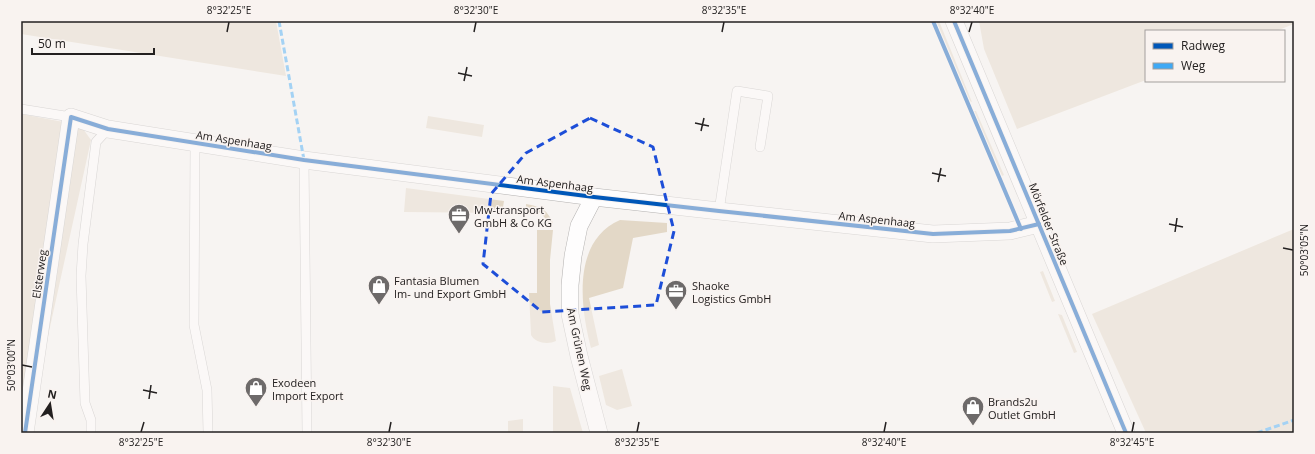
<svg xmlns="http://www.w3.org/2000/svg" width="1315" height="454" font-family="'Open Sans',sans-serif">
	<style>
		.green { fill: #e3d8c7 }
		.lines { fill: none; stroke-linecap: round; stroke-linejoin: round }
		.lane-casing { stroke: #b4b2b1; stroke-width: 10 }
		.street-casing { stroke: #b4b2b1; stroke-width: 18 }
		.lane { stroke: #fefdfd; stroke-width: 9 }
		.street { stroke: #fefdfd; stroke-width: 17 }
		.quiet { stroke: #3fa9f5; stroke-width: 3; stroke-dasharray: 6 3; stroke-linecap: butt }
		.cycleway-casing { stroke: #f9f3f0; stroke-width: 6 }
		.cycleway { stroke: #0057b8; stroke-width: 4 }
		.marked { fill: none; stroke: #1d4ed8; stroke-width: 3; stroke-dasharray: 8 5; stroke-linejoin: round }
		.ticks { fill: none; stroke: #232020; stroke-width: 1.5 }
		.labels { text-anchor: middle; dominant-baseline: central; stroke-width: 3; stroke-linejoin: round; paint-order: stroke }
		.street-label { font-size: 11px; fill: #232020; stroke: #f9f3f0 }
		.poi-label { font-size: 11px; fill: #232020; stroke: #f9f3f0; text-anchor: start }
		.neatline { fill: none; stroke: #232020; stroke-width: 1.5 }
		.ticks-label { font-size: 10px; text-anchor: middle; fill: #232020 }
	</style>
	<rect width="100%" height="100%" fill="#f7f4f2"/>
	<g class="green">
		<path d="M21 21H276L286 76 21 34Z"/>
		<path d="M935 21H939L972 102 969 101Z"/>
		<path d="M979 21H1294V24L1276 31H1146V80L1017 129 984 49Z"/>
		<path d="M973 111H976L1004 175 1002 176Z"/>
		<path d="M21 114 69 123 81 126 91 140 36 391 21 433Z"/>
		<path d="M428 116 484 125 482 137 426 128Z"/>
		<path d="M406 188 504 201 502 213 404 212Z"/>
		<path d="M526 204C541 207 546 208 553 223H548C541 211 539 211 526 208Z"/>
		<path d="M620 220 667 223V232L633 238 623 288 589 298 599 345 591 348C580 306 572 241 620 220Z"/>
		<path d="M1294 229V433H1146L1092 314Z"/>
		<path d="M537 230H553L550 260V304L556 341C548 345 535 343 531 335L529 293H537Z"/>
		<path d="M1043 271 1055 301 1052 302 1040 272Z"/>
		<path d="M1058 314 1062 315 1077 352 1074 353Z"/>
		<path d="M622 369 632 406 617 410 606 405 599 376Z"/>
		<path d="M553 386 570 388 583 433H553Z"/>
		<path d="M523 419V433H508V421Z"/>
	</g>
	<g class="lines">
		<g class="lane-casing">
			<g id="lane">
				<path d="M21 109 71 117"/>
				<path d="M195 143 194 325 207 390 208 433"/>
				<path d="M304 160 307 433"/>
				<path d="M719 211 737 91 768 96 760 147"/>
				<path d="M91 433V420L85 403 81 276 83 244 96 142 108 129"/>
			</g>
		</g>
		<g class="street-casing">
			<g id="street">
				<path d="M954 21 1126 433"/>
				<path d="M594 197 579 226 573 256 570 285V314L579 356 599 433"/>
				<path d="M25 433 71 117 108 129 304 160 594 197 719 211 933 234 1010 231 1039 224"/>
			</g>
		</g>
		<use href="#lane" class="lane"/>
		<use href="#street" class="street"/>
		<g class="quiet">
			<path d="M279 21 304 160"/>
			<path d="M1257 433 1294 420"/>
		</g>
		<g class="cycleway-casing">
			<g id="cycleway">
				<path d="M933 21 1021 229"/>
				<path d="M954 21 1126 433"/>
				<path d="M25 433 71 117 108 129 304 160 594 197 719 211 933 234 1010 231 1039 224"/>
			</g>
		</g>
		<use href="#cycleway" class="cycleway"/>
	</g>
	<path d="M0 0H1315V454H0ZM590 118 653 147 674 231 656 305 542 312 483 264 491 194 526 153Z" fill="#f7f4f2" fill-opacity=".55" fill-rule="evenodd"/>
	<path class="marked" d="M590 118 653 147 674 231 656 305 542 312 483 264 491 194 526 153Z"/>
	<path class="ticks" d="M227 32 229 22M474 32 476 22M722 32 724 22M969 32 972 22M458 73 472 76M464 81 467 67M695 123 709 126M701 131 704 118M932 173 946 176M938 182 941 168M1169 224 1183 227M1175 232 1177 218M1283 248 1293 250M22 365 32 367M143 390 157 393M149 399 151 385M141 432 144 422M389 432 391 422M637 432 639 422M884 432 886 422M1132 432 1134 422"/>
	<defs>
		<g id="office-pin" transform="scale(1.15)"><path d="M0 17L-7.5 6A9.5 9.5 0 1 1 7.5 6Z" fill="#6d6a6a" stroke="#f9f3f0"/><path d="M-6-3h4V-5.5h4V-3h4V5H-6ZM-1-4.5V-3h2v-1.5ZM-6 0V1H6V0Z" fill="#fff"/></g>
		<g id="shop-pin" transform="scale(1.15)"><path d="M0 17L-7.5 6A9.5 9.5 0 1 1 7.5 6Z" fill="#6d6a6a" stroke="#f9f3f0"/><path d="M-5-2.5h2.3a2.7 3.5 0 0 1 5.4 0H5L5.5 6h-11ZM-1.5-2.5h3a1.5 2.3 0 0 0-3 0Z" fill="#fff"/></g>
	</defs>
	<g fill-rule="evenodd">
		<use href="#office-pin" x="459" y="215"/>
		<use href="#shop-pin" x="379" y="286"/>
		<use href="#office-pin" x="676" y="291"/>
		<use href="#shop-pin" x="256" y="388"/>
		<use href="#shop-pin" x="973" y="407"/>
	</g>
	<g class="labels">
		<g class="street-label">
			<text transform="translate(234 140) rotate(9)">Am Aspenhaag</text>
			<text transform="translate(555 183) rotate(7)">Am Aspenhaag</text>
			<text transform="translate(877 219) rotate(6)">Am Aspenhaag</text>
			<text transform="translate(1049 224) rotate(68)">Mörfelder Straße</text>
			<text transform="translate(39 274) rotate(-82)">Elsterweg</text>
			<text transform="translate(580 349) rotate(78)">Am Grünen Weg</text>
		</g>
		<g class="poi-label">
			<text x="474" y="209">Mw-transport<tspan x="474" dy="13">GmbH &amp; Co KG</tspan></text>
			<text x="394" y="280">Fantasia Blumen<tspan x="394" dy="13">Im- und Export GmbH</tspan></text>
			<text x="692" y="285">Shaoke<tspan x="692" dy="13">Logistics GmbH</tspan></text>
			<text x="272" y="382">Exodeen<tspan x="272" dy="13">Import Export</tspan></text>
			<text x="988" y="401">Brands2u<tspan x="988" dy="13">Outlet GmbH</tspan></text>
		</g>
	</g>
	<rect width="1315" height="454" fill="none" stroke="#f9f3f0" stroke-width="44"/>
	<rect x="1145" y="30" width="140" height="52" fill="#f9f3f0" stroke="#a39f9d"/>
	<rect x="1153" y="43" width="20" height="6" fill="#0057b8" stroke="#a39f9d"/>
	<text x="1181" y="50" font-size="12" fill="#232020">Radweg</text>
	<rect x="1153" y="63" width="20" height="6" fill="#3fa9f5" stroke="#a39f9d"/>
	<text x="1181" y="70" font-size="12" fill="#232020">Weg</text>
	<g transform="translate(50 404) rotate(12)" stroke="#f9f3f0" stroke-width="3" paint-order="stroke">
	<path d="M0-3L7 15L0 10L-7 15Z" fill="#232020"/>
	<text y="-6" font-size="11" font-weight="bold" text-anchor="middle" fill="#232020">N</text>
	</g>
	<path d="M32 48v6h122v-6" fill="none" stroke="#232020" stroke-width="2"/>
	<text x="38" y="48" font-size="12" fill="#232020" stroke="#f9f3f0" stroke-width="3" paint-order="stroke">50 m</text>
	<rect x="22" y="22" width="1271" height="410" class="neatline"/>
	<g class="ticks-label">
		<text x="229" y="14">8°32'25"E</text>
		<text x="476" y="14">8°32'30"E</text>
		<text x="724" y="14">8°32'35"E</text>
		<text x="972" y="14">8°32'40"E</text>
		<text transform="translate(1304 250) rotate(-90)" y="4">50°03'05"N</text>
		<text transform="translate(11 365) rotate(-90)" y="4">50°03'00"N</text>
		<text x="141" y="446">8°32'25"E</text>
		<text x="389" y="446">8°32'30"E</text>
		<text x="637" y="446">8°32'35"E</text>
		<text x="884" y="446">8°32'40"E</text>
		<text x="1132" y="446">8°32'45"E</text>
	</g>
</svg>
